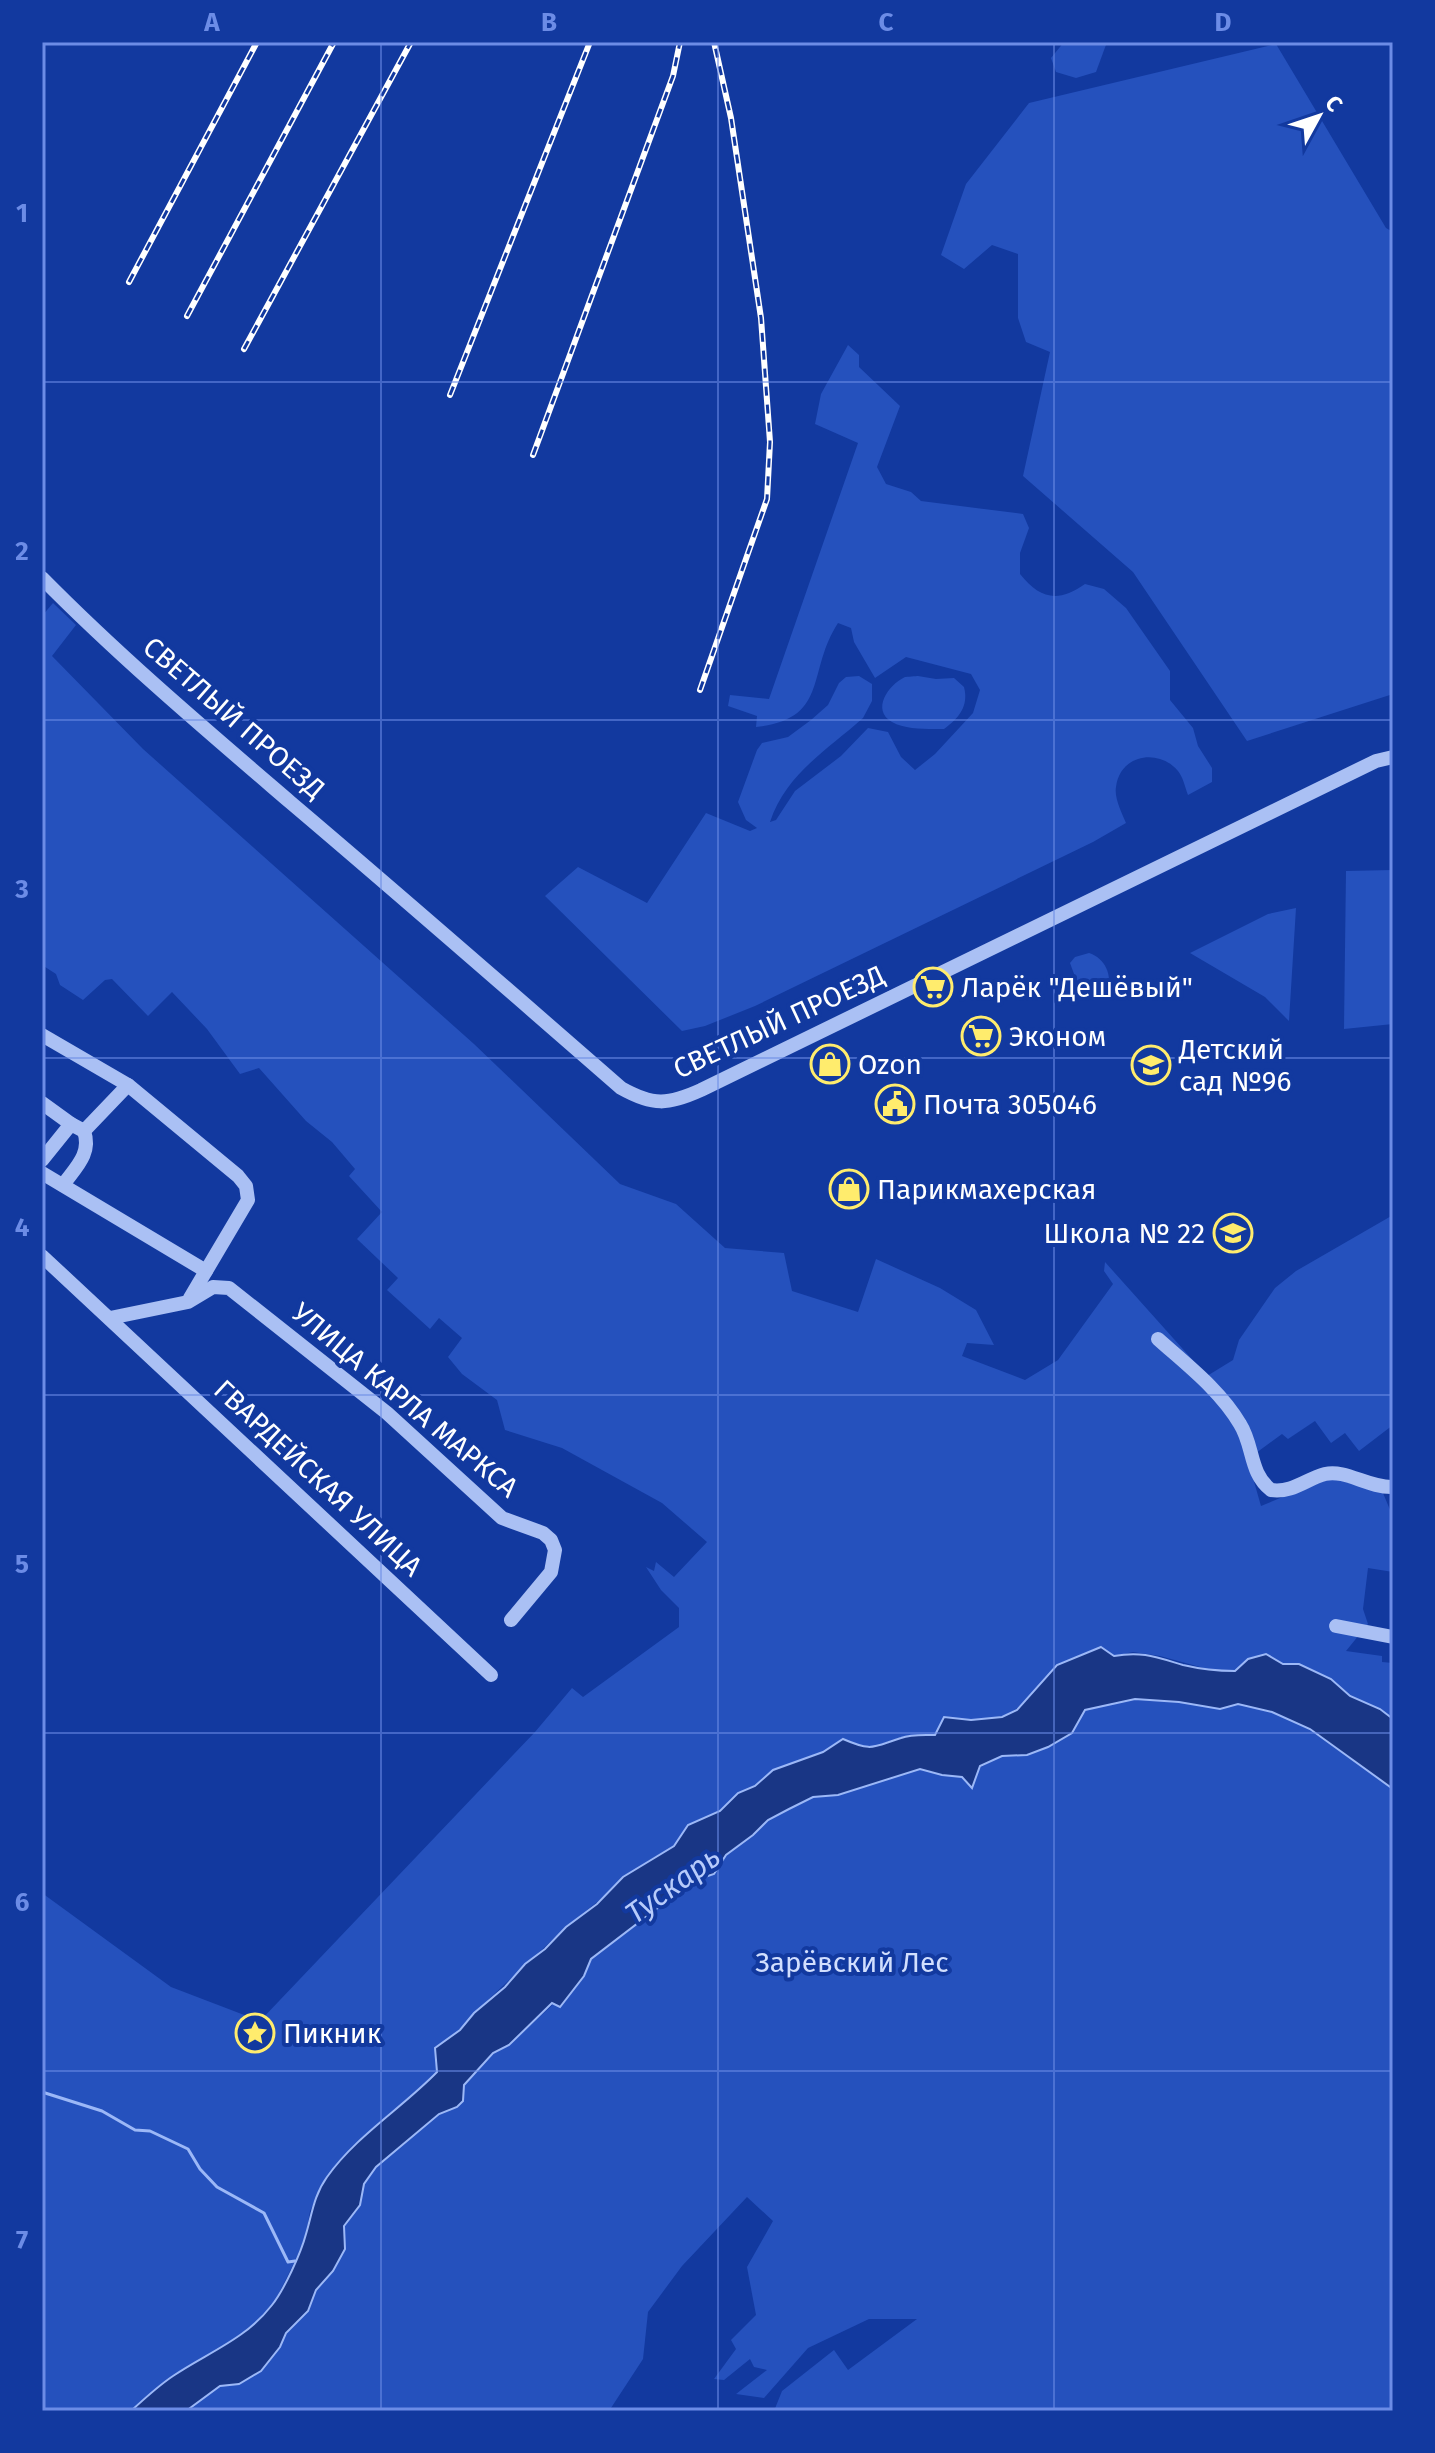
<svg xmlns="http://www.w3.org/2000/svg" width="1435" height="2453" font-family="'Fira Sans',sans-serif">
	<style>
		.green { fill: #2551bd }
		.water { fill: #193685; stroke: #9cb8f7; stroke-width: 2 }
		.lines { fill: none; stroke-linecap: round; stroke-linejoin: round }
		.stream { stroke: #9cb8f7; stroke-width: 3 }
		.minor { stroke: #aac0f4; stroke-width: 14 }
		.rail-casing { stroke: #fff; stroke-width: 6 }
		.rail { stroke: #12399f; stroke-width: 3; stroke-dasharray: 9; stroke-linecap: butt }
		.grid { fill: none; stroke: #6c8ce6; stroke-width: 2; stroke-opacity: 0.55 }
		.labels { text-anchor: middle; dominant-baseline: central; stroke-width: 8; stroke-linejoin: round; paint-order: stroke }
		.street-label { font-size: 28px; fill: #fff; stroke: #12399f }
		.poi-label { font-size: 28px; fill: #fff; stroke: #12399f; text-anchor: start }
		.park-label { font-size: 28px; fill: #d2dffe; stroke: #12399f }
		.water-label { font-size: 30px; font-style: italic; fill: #b7cbfb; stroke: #12399f }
		.neatline { fill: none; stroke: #6c8ce6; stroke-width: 3 }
		.grid-label { font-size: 26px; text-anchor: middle; font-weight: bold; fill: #6c8ce6 }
	</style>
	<rect width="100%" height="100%" fill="#12399f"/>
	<g class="green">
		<path d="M1064 42H1107L1096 72 1076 78 1056 72 1051 58Z"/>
		<path d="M1276 44 1386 228 1393 232V694L1247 741 1133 572 1023 476 1050 352 1026 342 1018 318V254L992 245 964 269 941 255 966 184 1029 103Z"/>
		<path d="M848 345 859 355V367L900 406 877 467 886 484 911 492 921 501 1023 514 1029 528 1020 553V574C1040 599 1058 603 1085 584L1104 589 1126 608 1170 671V700L1193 728 1198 746 1212 768V782L1188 795C1185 787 1183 777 1178 771 1159 748 1120 754 1116 787 1114 798 1122 813 1126 823L1093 842 755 1006 705 1026 682 1031 545 896 578 867 647 903 706 813 750 831 757 828 746 820 738 802 757 750 762 743 788 737 811 720 828 705 839 683 846 677 859 676 872 684V701L863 718C826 751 786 774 770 822L776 820 795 791 841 756 868 728 888 732 901 757 915 770 935 754 973 713 980 690 971 674 906 657 875 678 854 642 851 628 838 623C806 672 830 719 756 727L757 716 728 706 730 695 769 699 858 443 815 424 821 394Z"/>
		<path d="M53 603 76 625 52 656 143 749 474 1044 620 1184 676 1204 725 1248 784 1253 792 1291 858 1312 876 1259 940 1288 976 1310 994 1345 967 1343 962 1356 1025 1380 1058 1360 1113 1284 1104 1271 1105 1262 1207 1376 1233 1360 1239 1340 1275 1288 1296 1271 1393 1215V1425L1359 1451 1345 1433 1331 1443 1315 1421 1288 1439 1282 1434 1256 1453 1241 1436 1261 1506 1330 1477 1383 1493 1393 1517V1572L1368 1568 1363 1609 1368 1624 1346 1651 1382 1656V1662L1393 1663V1719L1380 1709 1350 1696 1331 1679 1299 1664H1283L1266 1654 1248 1659 1235 1671 1211 1670 1160 1656 1133 1652 1114 1656 1025 1700C1007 1724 972 1720 944 1717L935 1735C925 1735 913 1734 903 1737 873 1744 876 1754 843 1739L823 1752 773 1770 755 1786 738 1793 720 1811 688 1825 674 1846 649 1860 566 1927 474 2013 461 2030 435 2048 437 2072 361 2139 327 2178 310 2211 306 2236 295 2261 274 2303 258 2321 210 2356 173 2376 131 2411H42V1893L171 1987 260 2021 535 1732 572 1688 583 1697 679 1627V1608L661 1590 646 1567 654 1571 656 1562 674 1577 707 1542 662 1503 562 1448 505 1430 497 1400 462 1374 448 1357 462 1338 439 1318 430 1329 387 1290 398 1278 357 1239 382 1212 349 1176 355 1169 332 1142 306 1121 259 1068 240 1074 207 1029 172 992 148 1016 112 979 105 980 83 1000 60 985 56 974 42 965V616Z"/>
		<path d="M918 676 936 679 954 678 964 687C969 706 959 718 944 729 929 729 906 730 892 722 871 710 888 685 905 677 906 677 917 676 918 676Z"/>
		<path d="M1393 870V1024L1344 1029 1346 871Z"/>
		<path d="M1296 908 1289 1021 1265 997 1190 953 1268 914Z"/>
		<path d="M1089 953C1105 958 1113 976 1107 990L1089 999 1081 993 1070 963 1075 957Z"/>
		<path d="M1135 1699 1179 1702 1219 1709 1238 1704 1272 1712 1310 1728 1393 1789V2411H774L782 2391 834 2350 848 2370 917 2319H869L808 2348 764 2398 736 2394 767 2370 754 2367 750 2359 724 2380 714 2379 736 2349 731 2340 756 2315 747 2267 773 2221 747 2197 682 2266 648 2312 643 2359 609 2411H186L220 2386 239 2384 280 2347 286 2333 308 2311 316 2290 333 2271 345 2249 344 2226 360 2205 364 2184 376 2167 439 2114 458 2107 463 2101 464 2085 493 2053 509 2045 584 1976 591 1959 693 1881 714 1874 726 1855 753 1835 768 1820 789 1809 813 1797 838 1795 920 1769 942 1775 962 1777 1002 1756 1027 1755 1072 1733 1085 1710Z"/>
	</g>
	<path class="water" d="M1101 1647 1114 1656C1142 1651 1156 1657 1183 1665 1200 1669 1218 1671 1235 1671L1248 1659 1266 1654 1283 1664H1299L1331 1679 1350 1696 1380 1709 1393 1719V1789L1310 1729 1272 1712 1238 1704 1220 1709 1179 1702 1135 1699 1085 1710 1072 1733 1048 1747 1027 1755 1002 1756 980 1766 972 1788 962 1777 942 1775 920 1769 838 1795 813 1797 789 1809 768 1820 753 1835 726 1855 714 1874 693 1881 591 1959 584 1976 560 2007 552 2003 509 2045 493 2053 464 2085 463 2101 457 2107 439 2114 376 2167 364 2184 360 2205 344 2226 345 2249 333 2271 316 2290 308 2311 286 2333 280 2347 261 2371 239 2384 220 2386 186 2411H131C144 2399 158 2386 173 2376 207 2353 246 2339 272 2305 284 2290 301 2253 306 2234 312 2214 314 2195 327 2177 356 2136 402 2108 437 2072L435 2048 460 2030 474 2013 505 1987 525 1964 545 1949 566 1927 597 1904 623 1877 674 1846 688 1825 720 1811 738 1793 755 1786 773 1770 823 1752 843 1739C873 1752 872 1747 901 1738 911 1734 924 1735 935 1735L944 1717 971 1720 1002 1717 1017 1710 1057 1665Z"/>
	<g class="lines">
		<path class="stream" d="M42 2092 102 2111 135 2130 150 2131 188 2149 200 2169 217 2187 264 2213 288 2262 295 2261"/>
		<g class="minor">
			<path d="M42 578C120 657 205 729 290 802 401 896 511 992 621 1088 653 1106 668 1105 701 1090L1376 761 1393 757"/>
			<path d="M42 1035 128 1085 238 1176 246 1186 248 1200 190 1298"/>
			<path d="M42 1103 71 1124"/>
			<path d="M42 1160 71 1124 84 1131 128 1085"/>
			<path d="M42 1173 206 1271"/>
			<path d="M63 1185C75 1168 92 1154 84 1131"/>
			<path d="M42 1256 491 1675"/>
			<path d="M110 1318 188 1302 213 1287 229 1288 387 1413 502 1518 543 1533 551 1540 555 1550 551 1572 511 1620"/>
			<path d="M1158 1339C1187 1365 1220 1390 1240 1424 1254 1446 1249 1473 1271 1490 1293 1493 1306 1479 1325 1474 1346 1469 1368 1488 1393 1487"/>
			<path d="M1336 1626 1393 1637"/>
		</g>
		<g class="rail-casing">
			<g id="rail">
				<path d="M129 282 257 42"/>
				<path d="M187 316 334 42"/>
				<path d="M244 349 411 42"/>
				<path d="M450 395 590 42"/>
				<path d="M533 455 673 76 680 42"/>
				<path d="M700 690 767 499 770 442 761 318 731 118 714 42"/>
			</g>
		</g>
		<use href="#rail" class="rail"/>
	</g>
	<path class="grid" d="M381 42V2411M718 42V2411M1054 42V2411M42 382H1393M42 720H1393M42 1058H1393M42 1395H1393M42 1733H1393M42 2071H1393"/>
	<defs>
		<g id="supermarket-ring" transform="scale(2)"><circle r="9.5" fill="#12399f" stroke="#ffec6d" stroke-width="1.5"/><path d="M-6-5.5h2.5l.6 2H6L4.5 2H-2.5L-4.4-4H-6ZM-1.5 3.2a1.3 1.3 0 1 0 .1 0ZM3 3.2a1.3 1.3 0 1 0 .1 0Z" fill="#ffec6d"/></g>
		<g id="shop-ring" transform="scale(2)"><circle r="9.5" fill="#12399f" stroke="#ffec6d" stroke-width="1.5"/><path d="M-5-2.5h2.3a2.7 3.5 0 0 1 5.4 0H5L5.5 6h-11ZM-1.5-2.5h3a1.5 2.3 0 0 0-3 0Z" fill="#ffec6d"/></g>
		<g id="school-ring" transform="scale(2)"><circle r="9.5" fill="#12399f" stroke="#ffec6d" stroke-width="1.5"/><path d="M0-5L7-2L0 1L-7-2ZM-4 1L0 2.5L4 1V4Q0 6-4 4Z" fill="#ffec6d"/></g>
		<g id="civic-ring" transform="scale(2)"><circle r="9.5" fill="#12399f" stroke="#ffec6d" stroke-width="1.5"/><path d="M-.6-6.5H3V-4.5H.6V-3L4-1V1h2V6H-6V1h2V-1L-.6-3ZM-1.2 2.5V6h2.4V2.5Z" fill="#ffec6d"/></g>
		<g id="sight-ring" transform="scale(2)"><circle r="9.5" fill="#12399f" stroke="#ffec6d" stroke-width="1.5"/><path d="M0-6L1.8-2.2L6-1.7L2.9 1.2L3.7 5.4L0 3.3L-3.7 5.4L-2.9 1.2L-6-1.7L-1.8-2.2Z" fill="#ffec6d"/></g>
	</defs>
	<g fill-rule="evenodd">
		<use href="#supermarket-ring" x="933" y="987"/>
		<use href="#supermarket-ring" x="981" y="1036"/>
		<use href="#shop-ring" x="830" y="1064"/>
		<use href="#school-ring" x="1151" y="1065"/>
		<use href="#civic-ring" x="895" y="1104"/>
		<use href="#shop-ring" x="849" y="1189"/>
		<use href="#school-ring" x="1233" y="1233"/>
		<use href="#sight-ring" x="255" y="2033"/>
	</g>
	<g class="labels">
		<g class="street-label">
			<text transform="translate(234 718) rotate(41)">СВЕТЛЫЙ ПРОЕЗД</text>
			<text transform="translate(779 1022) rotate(-25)">СВЕТЛЫЙ ПРОЕЗД</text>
			<text transform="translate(405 1400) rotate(40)">УЛИЦА КАРЛА МАРКСА</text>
			<text transform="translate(318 1478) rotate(43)">ГВАРДЕЙСКАЯ УЛИЦА</text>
		</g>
		<g class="poi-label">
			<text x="961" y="987">Ларёк "Дешёвый"</text>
			<text x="1009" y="1036">Эконом</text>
			<text x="1179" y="1049">Детский<tspan x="1179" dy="32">сад №96</tspan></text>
			<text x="858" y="1064">Ozon</text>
			<text x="923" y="1104">Почта 305046</text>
			<text x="877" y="1189">Парикмахерская</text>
			<text x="1205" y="1233" text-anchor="end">Школа № 22</text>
			<text x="283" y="2033">Пикник</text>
		</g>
		<g class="park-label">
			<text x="852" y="1962">Зарёвский Лес</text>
		</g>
		<g class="water-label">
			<text transform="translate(673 1885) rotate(-36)">Тускарь</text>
		</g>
	</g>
	<rect width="1435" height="2453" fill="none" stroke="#12399f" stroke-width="88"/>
	<g transform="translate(1319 116) rotate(50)" stroke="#12399f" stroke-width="6" paint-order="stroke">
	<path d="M0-6L14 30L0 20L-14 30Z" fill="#ffffff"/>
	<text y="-12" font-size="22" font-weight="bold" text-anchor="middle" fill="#ffffff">С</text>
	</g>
	<rect x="44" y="44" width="1347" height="2365" class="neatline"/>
	<g class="grid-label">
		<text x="212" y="31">A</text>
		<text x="549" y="31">B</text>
		<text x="886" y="31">C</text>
		<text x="1223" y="31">D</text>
		<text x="22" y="222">1</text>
		<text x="22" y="560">2</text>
		<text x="22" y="898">3</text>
		<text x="22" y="1236">4</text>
		<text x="22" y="1573">5</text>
		<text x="22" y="1911">6</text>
		<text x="22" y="2249">7</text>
	</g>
</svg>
